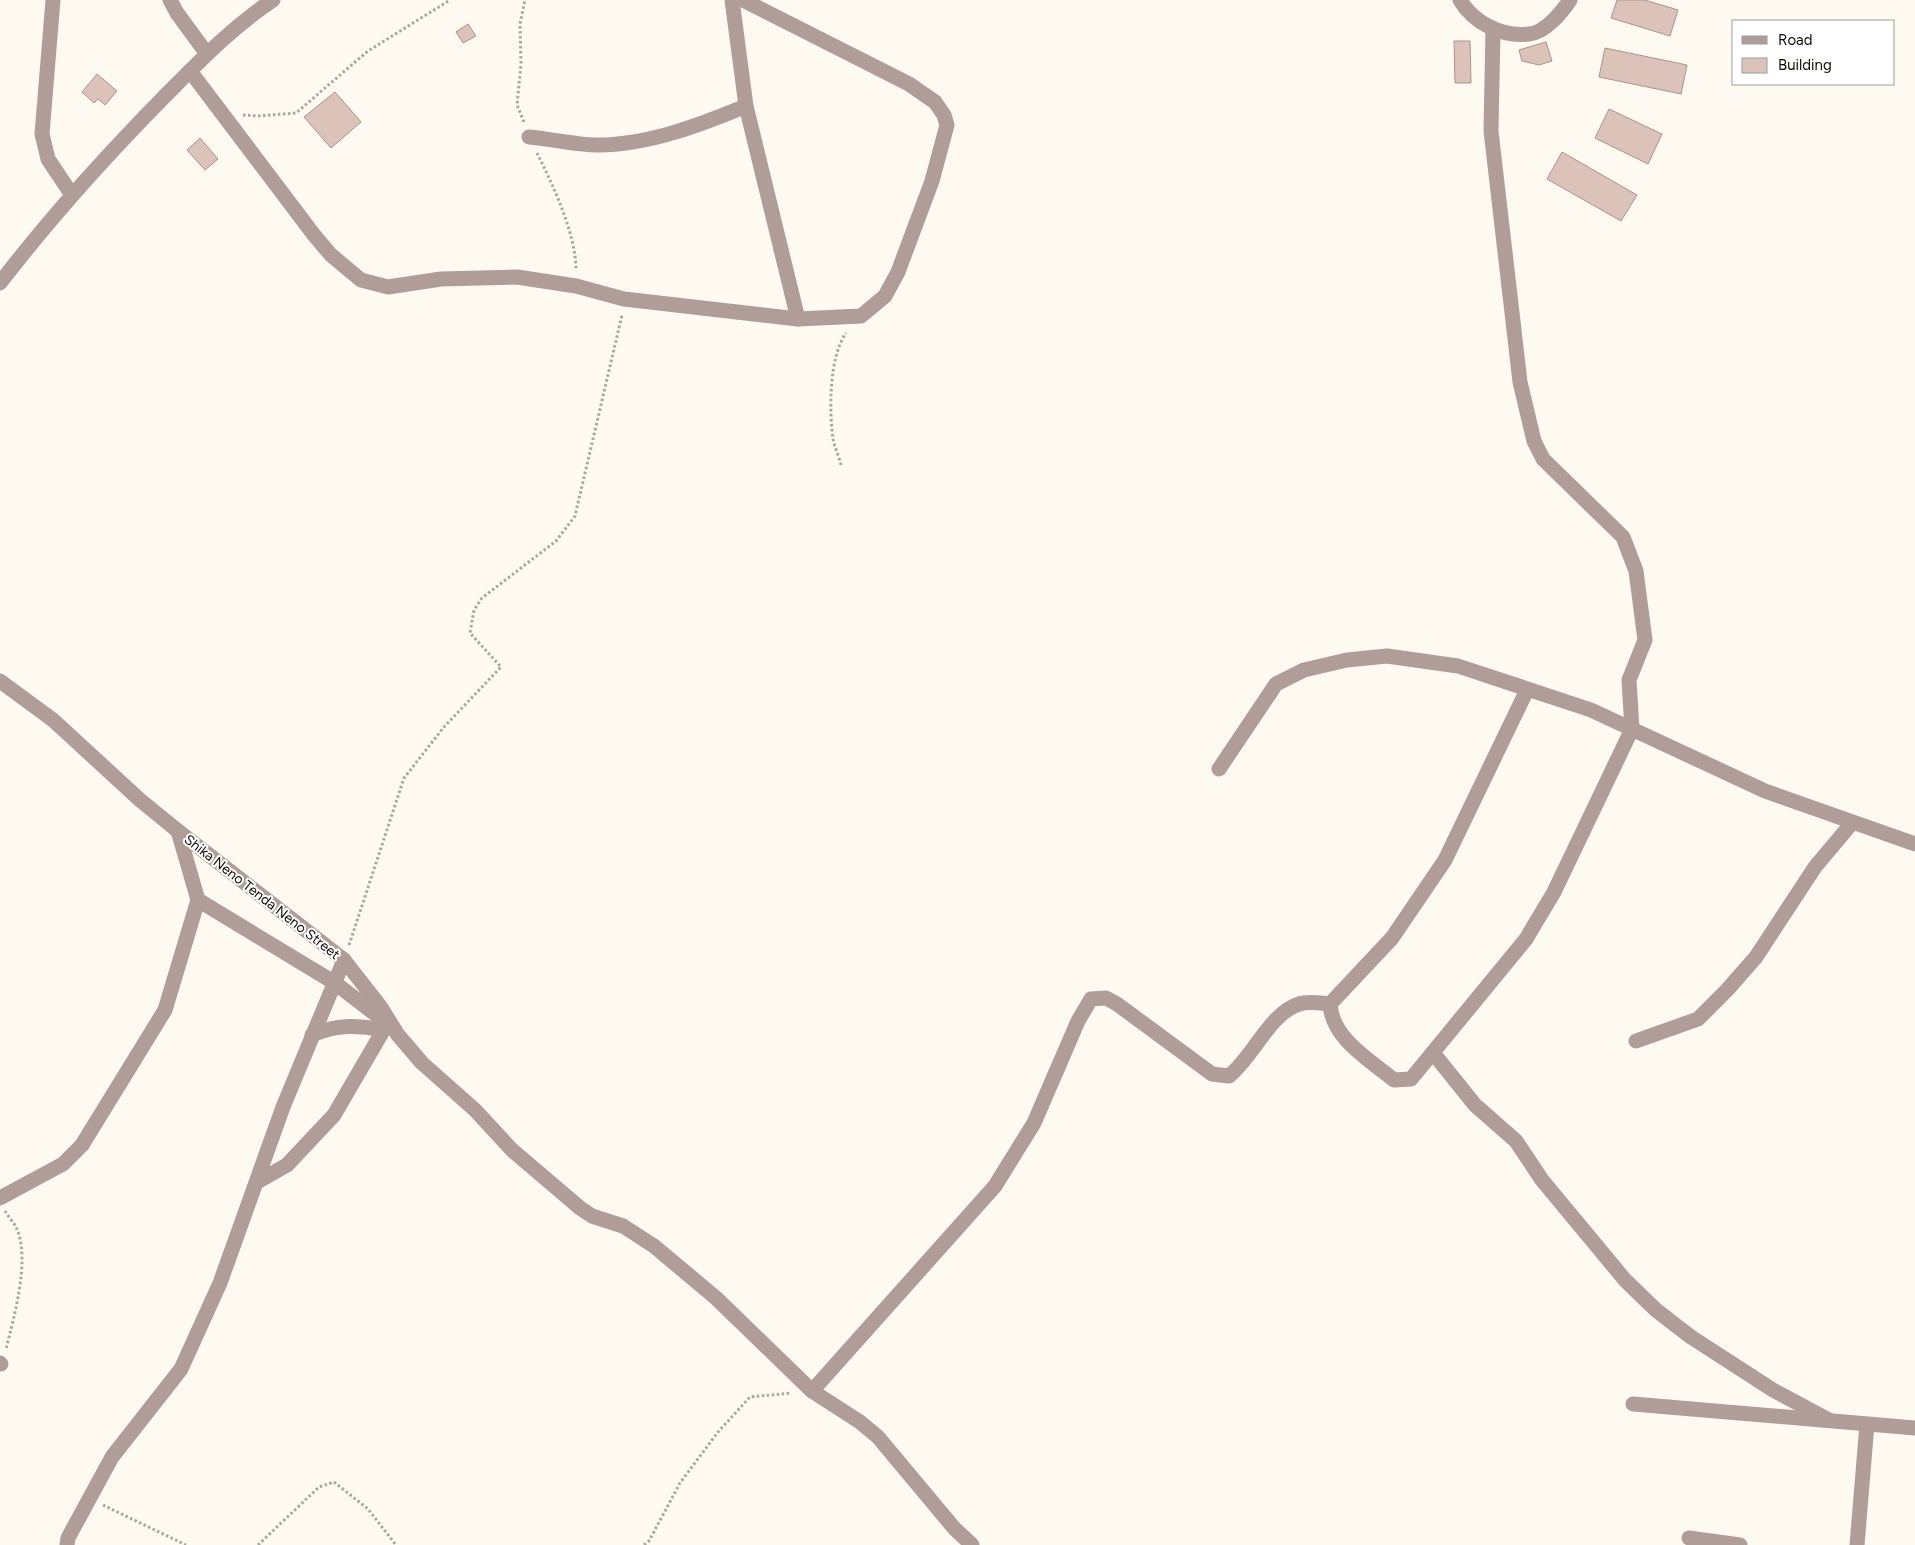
<svg xmlns="http://www.w3.org/2000/svg" width="1915" height="1545" font-family="Figtree,sans-serif">
	<style>
		.building { fill: #dcc3b9; stroke: #ab938a }
		.lines { fill: none; stroke-linecap: round; stroke-linejoin: round }
		.path { stroke: #aba79f; stroke-width: 3; stroke-dasharray: 2.5 2.5; stroke-linecap: butt }
		.minor { stroke: #b09d97; stroke-width: 15 }
		.labels { text-anchor: middle; dominant-baseline: central; stroke-width: 4; stroke-linejoin: round; paint-order: stroke }
		.street-label { font-size: 14px; fill: #0f0b05; stroke: #fff }
	</style>
	<rect width="100%" height="100%" fill="#fefaf1"/>
	<g class="building">
		<path d="M1617 0H1645L1678 10 1670 36 1611 18Z"/>
		<path d="M468 24 476 36 463 43 456 32Z"/>
		<path d="M1454 41H1470L1471 83H1455Z"/>
		<path d="M1546 42 1552 61 1539 65 1522 61 1519 50Z"/>
		<path d="M1605 48 1687 65 1681 94 1599 77Z"/>
		<path d="M97 74 117 91 105 105 98 99 94 103 82 92Z"/>
		<path d="M335 92 361 122 331 148 304 117Z"/>
		<path d="M1609 109 1662 134 1648 164 1595 138Z"/>
		<path d="M200 138 218 159 205 170 187 150Z"/>
		<path d="M1562 152 1637 195 1621 221 1547 179Z"/>
	</g>
	<g class="lines">
		<g class="path">
			<path d="M243 115 258 116 296 113 368 51 450 0"/>
			<path d="M524 122 517 105 521 64 520 24 525 0"/>
			<path d="M537 153C553 185 576 234 576 270"/>
			<path d="M841 465C839 457 835 448 833 439 829 411 829 357 846 333"/>
			<path d="M349 945 404 778 444 727 501 667 470 633 474 610 482 598 556 541 575 516 622 315"/>
			<path d="M5 1211C8 1216 13 1222 16 1227 31 1258 14 1317 6 1349"/>
			<path d="M103 1505 186 1545"/>
			<path d="M258 1545 319 1487 334 1482 368 1509 396 1545"/>
			<path d="M644 1545 649 1541 680 1483 718 1432 750 1397 791 1393"/>
		</g>
		<g class="minor">
			<path d="M53 0 42 134 48 159 72 195"/>
			<path d="M170 0 177 13 207 54"/>
			<path d="M732 0 746 106 798 319"/>
			<path d="M1460 0C1474 23 1501 37 1529 34 1545 33 1562 12 1570 0"/>
			<path d="M1493 30 1491 131 1520 382 1534 441 1543 459 1623 537 1636 571 1645 640 1629 680 1632 729 1554 892 1526 939 1411 1079 1394 1080C1370 1060 1332 1039 1330 1004L1392 938 1445 860 1527 690"/>
			<path d="M190 71 314 235 331 255 361 280 388 287 441 279 517 277 576 286 624 299 798 319 861 316 885 296 898 272 932 181 947 125 944 115 935 102 909 84 743 0"/>
			<path d="M529 137C552 139 575 145 598 145 648 145 700 125 746 106"/>
			<path d="M0 283C50 218 105 157 163 98 197 64 232 27 273 0"/>
			<path d="M0 681 53 720 140 800 178 831 344 960 380 1006 398 1035 422 1063 475 1110 512 1150 580 1208 592 1216 623 1226 654 1246 716 1298 812 1391 860 1422 878 1437 954 1528 972 1545"/>
			<path d="M1219 769 1276 684 1304 670 1347 660 1387 656 1458 666 1591 710 1765 791 1915 844"/>
			<path d="M198 900 335 983 383 1020"/>
			<path d="M312 1035C338 1024 357 1025 384 1030"/>
			<path d="M1636 1041 1698 1019 1727 990 1756 957 1815 867 1852 823"/>
			<path d="M1434 1054 1475 1105 1516 1141 1542 1180 1625 1280 1656 1310 1691 1337 1773 1390 1829 1420"/>
			<path d="M257 1182 287 1165 334 1115 387 1024"/>
			<path d="M0 1198 63 1164 82 1145 165 1010 198 900 178 831"/>
			<path d="M0 1363 1 1364"/>
			<path d="M812 1391 995 1186 1034 1123 1078 1021 1091 999 1106 998 1117 1004 1212 1074 1229 1076C1253 1057 1270 1013 1299 1004 1308 1001 1320 1003 1330 1004"/>
			<path d="M1633 1404 1915 1428"/>
			<path d="M1689 1538 1740 1545"/>
			<path d="M67 1545 68 1538 112 1457 181 1369 220 1283 283 1107 344 960"/>
			<path d="M1857 1545 1867 1424"/>
		</g>
	</g>
	<g class="labels">
		<g class="street-label">
			<text transform="translate(262 897) rotate(38)">Shika Neno Tenda Neno Street</text>
		</g>
	</g>
	<rect x="1732" y="20" width="162" height="65" fill="#ffffff" stroke="#9f9d9b"/>
	<rect x="1742" y="36" width="25" height="8" fill="#b09d97" stroke="#9f9d9b"/>
	<text x="1778" y="45" font-size="15" fill="#0f0b05">Road</text>
	<rect x="1742" y="58" width="25" height="15" fill="#dcc3b9" stroke="#9f9d9b"/>
	<text x="1778" y="70" font-size="15" fill="#0f0b05">Building</text>
</svg>
